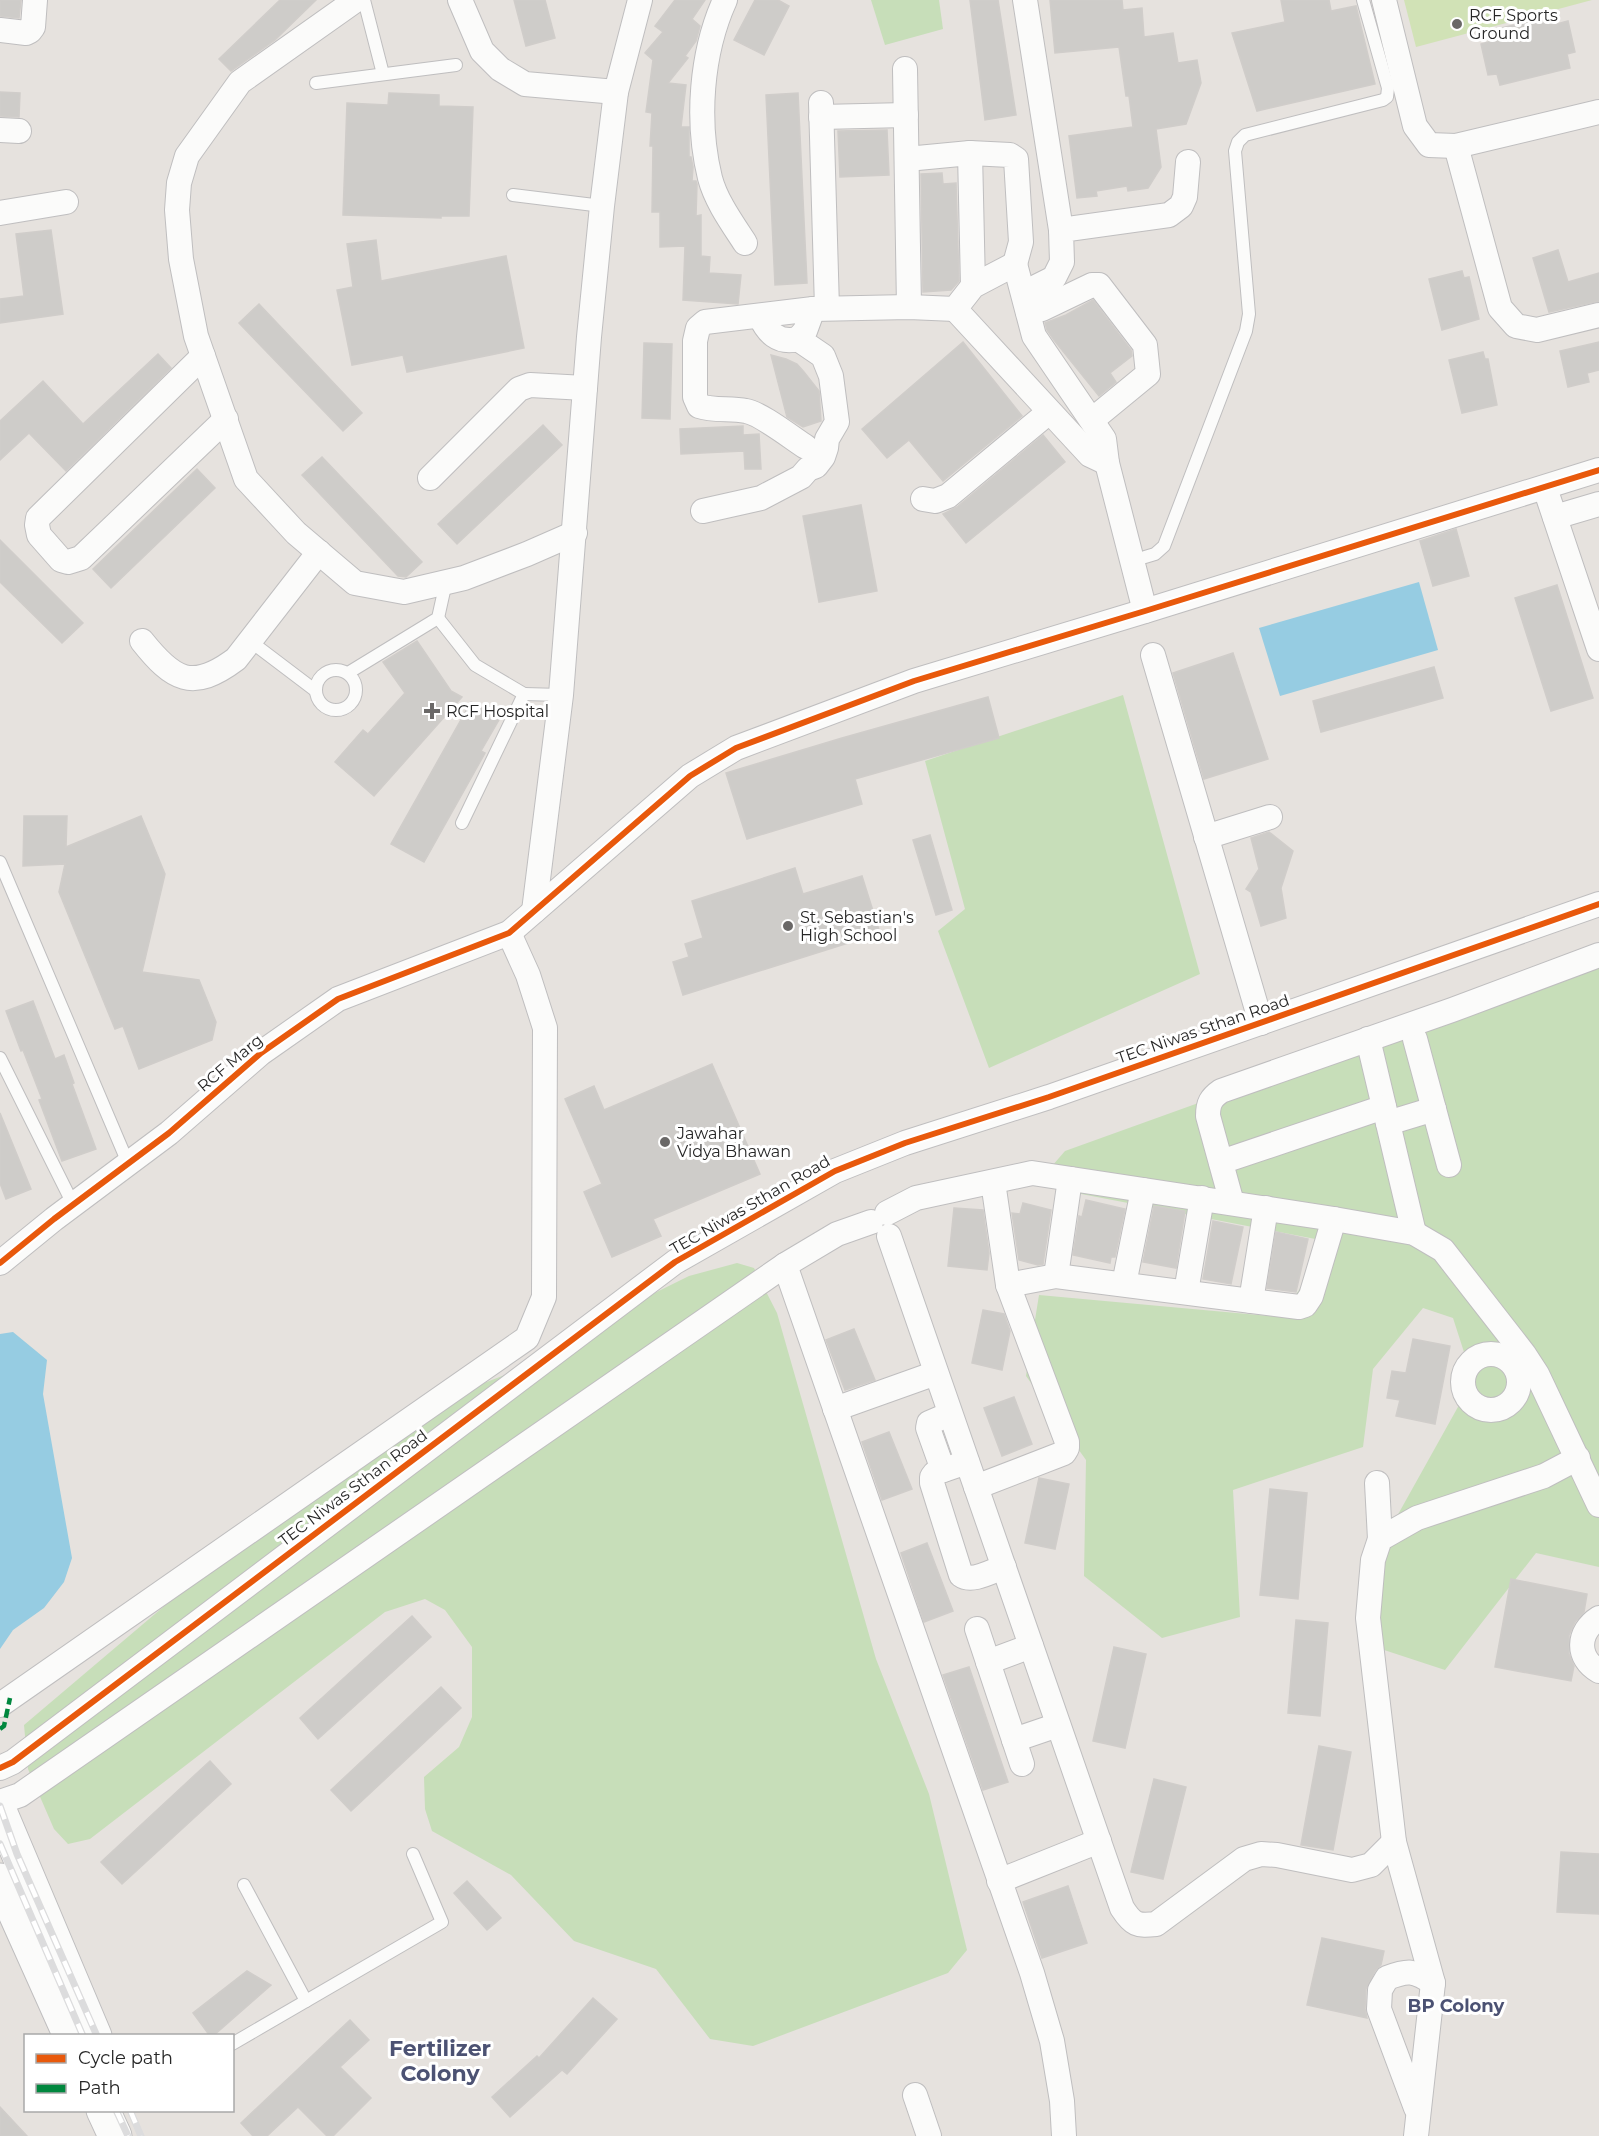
<svg xmlns="http://www.w3.org/2000/svg" width="1599" height="2136" font-family="Montserrat,sans-serif">
	<style>
		.green { fill: #c7deb9 }
		.pitch { fill: #d1e2b6 }
		.water { fill: #96cce2 }
		.building { fill: #ceccc9; stroke: #d0cdca; stroke-width: 1.5 }
		.lines { fill: none; stroke-linecap: round; stroke-linejoin: round }
		.service-casing { stroke: #bfbebf; stroke-width: 14 }
		.minor-casing { stroke: #bfbebf; stroke-width: 26 }
		.secondary-casing { stroke: #bfbebf; stroke-width: 35 }
		.service { stroke: #fbfbfa; stroke-width: 12 }
		.minor { stroke: #fbfbfa; stroke-width: 24 }
		.secondary { stroke: #fbfbfa; stroke-width: 33 }
		.rail-casing { stroke: #dcdcdd; stroke-width: 7 }
		.rail { stroke: #fff; stroke-width: 4.5; stroke-dasharray: 14; stroke-linecap: butt }
		.quiet { stroke: #00873e; stroke-width: 4.5; stroke-dasharray: 9 4.5; stroke-linecap: butt }
		.cycleway-casing { stroke: #fff; stroke-width: 10 }
		.cycleway { stroke: #e8590c; stroke-width: 6 }
		.poi-dot { fill: #6a6867; stroke: #fff; stroke-width: 2 }
		.labels { text-anchor: middle; dominant-baseline: central; stroke-width: 6; stroke-linejoin: round; paint-order: stroke }
		.poi-label { font-size: 16px; fill: #272727; stroke: #fff; text-anchor: start }
		.street-label { font-size: 16px; fill: #272727; stroke: #fff }
		.neighbourhood-label { font-size: 18px; font-weight: bold; fill: #4c5273; stroke: #fff }
		.district-label { font-size: 22px; font-weight: bold; fill: #4c5273; stroke: #fff }
	</style>
	<rect width="100%" height="100%" fill="#e6e2de"/>
	<g class="green">
		<path d="M871 0H939L943 29 885 45Z"/>
		<path d="M1123 695 1200 974 989 1068 938 931 965 909 925 761Z"/>
		<path d="M1599 959V1567L1536 1553 1445 1670 1378 1648 1367 1570 1473 1380 1453 1318 1423 1308 1373 1369 1363 1447 1233 1490 1240 1617 1162 1638 1084 1576 1086 1460 1026 1376 1039 1295 1281 1317 1331 1242 1071 1192 1046 1173 1065 1151Z"/>
		<path d="M737 1263 754 1268 777 1313 876 1659 929 1794 967 1950 948 1973 753 2046 710 2039 656 1969 574 1941 511 1875 432 1831 425 1809 424 1777 459 1747 472 1717V1647L445 1610 425 1599 385 1612 90 1839 68 1844 54 1829 28 1769 24 1725 221 1558 484 1383 546 1359 600 1320 689 1276Z"/>
	</g>
	<path class="pitch" d="M1404 0H1592L1416 47Z"/>
	<g class="water">
		<path d="M1419 582 1438 650 1280 696 1259 628Z"/>
		<path d="M13 1332 47 1360 43 1394 72 1558 64 1582 44 1608 13 1630 0 1649V1334Z"/>
	</g>
	<g class="building">
		<path d="M0 0H21L19 18 0 16Z"/>
		<path d="M280 0H316L275 40 231 71 219 59Z"/>
		<path d="M514 0H545L555 38 526 46Z"/>
		<path d="M675 0H705L692 19 700 26 696 41 685 56 688 58 668 83 686 85 681 127H689V157H691L693 167 692 181H696L697 184 696 216 701 215V256L710 257 709 273 741 275 738 304 683 300 685 246 660 247V212H652L653 146H650L652 113 646 112 653 60 645 53 663 32 655 26Z"/>
		<path d="M755 0H778L789 6 764 55 734 40Z"/>
		<path d="M970 0H998L1016 115 985 120Z"/>
		<path d="M1050 0H1122L1123 10 1142 8 1144 37 1173 33 1178 63 1197 60 1201 83 1186 124 1156 129 1161 167 1148 188 1128 191 1127 186 1096 191 1097 196 1077 198 1069 136 1133 127 1129 96H1126L1119 47 1055 53Z"/>
		<path d="M1281 0H1329L1331 11 1356 6 1375 84 1257 111 1232 33 1285 22Z"/>
		<path d="M1551 16 1553 25 1568 21 1575 52 1567 54 1570 68 1500 85 1497 74 1488 75 1481 44 1503 38 1501 28Z"/>
		<path d="M0 92 20 93 19 117 0 116Z"/>
		<path d="M389 93 439 95V106L473 107 469 216H441V218L343 215 347 103 388 105Z"/>
		<path d="M798 93 807 283 775 285 766 95Z"/>
		<path d="M887 130 889 175 840 177 838 131Z"/>
		<path d="M942 173 943 184 956 183 959 281 951 290 923 292 921 174Z"/>
		<path d="M51 230 63 314 0 323V299L24 296 16 234Z"/>
		<path d="M376 240 381 281 506 256 524 348 407 372 403 355 352 365 337 290 353 287 347 244Z"/>
		<path d="M1558 250 1568 282 1599 273V301L1549 312 1533 258Z"/>
		<path d="M1462 271 1464 278 1469 277 1479 319 1442 330 1429 279Z"/>
		<path d="M1093 300 1131 350 1132 356 1110 373 1116 382 1099 396 1054 340 1047 330 1045 323 1066 315Z"/>
		<path d="M259 304 362 413 343 431 239 323Z"/>
		<path d="M963 342 1022 416 943 481 909 440 887 458 862 429Z"/>
		<path d="M1599 342V370L1587 373 1589 382 1568 387 1560 351Z"/>
		<path d="M644 343 672 344 670 419 642 418Z"/>
		<path d="M1483 352 1485 359H1488L1497 405 1462 413 1449 360Z"/>
		<path d="M158 354 171 368 66 471 29 433 0 460V421L43 381 83 424Z"/>
		<path d="M771 355 786 359 797 364 804 372 819 391 821 421 803 427 787 417Z"/>
		<path d="M543 425 562 445 457 544 438 524Z"/>
		<path d="M743 426V435L759 434 761 469H745L744 451 681 454 680 429Z"/>
		<path d="M1043 435 1065 462 966 543 943 514 957 507Z"/>
		<path d="M322 457 422 562 406 577 398 576 302 475Z"/>
		<path d="M197 469 215 488 111 588 93 569Z"/>
		<path d="M861 505 877 591 819 602 803 516Z"/>
		<path d="M1456 529 1469 576 1433 586 1420 541Z"/>
		<path d="M0 540 83 623 62 643 0 582Z"/>
		<path d="M1557 585 1593 698 1551 711 1515 598Z"/>
		<path d="M417 641 451 691 462 697 374 796 335 762 363 730 368 734 405 693 383 662Z"/>
		<path d="M1233 653 1268 759 1204 779 1173 673Z"/>
		<path d="M1434 667 1443 698 1321 732 1313 701Z"/>
		<path d="M988 697 999 738 855 779 862 804 747 839 726 773 842 738Z"/>
		<path d="M471 702 500 718 481 751 485 753 424 862 391 844Z"/>
		<path d="M24 816H67L66 847 141 816 165 874 142 972 199 980 216 1022 212 1040 139 1069 123 1026 115 1029 59 892 65 864 23 866Z"/>
		<path d="M1269 832 1293 851 1281 888 1286 918 1261 926 1251 892 1246 889 1259 869 1251 838Z"/>
		<path d="M930 835 952 910 936 915 913 840Z"/>
		<path d="M795 868 803 894 862 876 880 933 683 995 673 962 689 957 685 944 703 938 692 901Z"/>
		<path d="M33 1001 55 1059 64 1055 74 1083 72 1084 96 1149 62 1161 39 1100 42 1099 23 1050 21 1051 6 1011Z"/>
		<path d="M712 1064 760 1174 653 1219 661 1236 612 1257 584 1192 602 1184 565 1099 594 1086 604 1110Z"/>
		<path d="M0 1113 31 1189 6 1199 0 1183Z"/>
		<path d="M1086 1200 1125 1209 1115 1257H1111L1110 1263 1073 1255 1079 1216 1082 1217Z"/>
		<path d="M1023 1203 1051 1210 1043 1264 1038 1265 1019 1260 1012 1213 1020 1214Z"/>
		<path d="M1154 1206 1185 1211 1176 1268 1143 1262Z"/>
		<path d="M954 1208 983 1210 989 1253 987 1270 948 1266Z"/>
		<path d="M1213 1221 1243 1227 1231 1284 1203 1279Z"/>
		<path d="M1276 1232 1308 1239 1296 1292 1267 1288Z"/>
		<path d="M983 1310 1004 1314 1010 1331 1002 1370 972 1363Z"/>
		<path d="M854 1329 875 1380 845 1390 826 1340Z"/>
		<path d="M1413 1339 1450 1346 1435 1424 1396 1416 1400 1400 1387 1398 1392 1371 1406 1373Z"/>
		<path d="M1014 1397 1032 1444 1002 1456 984 1408Z"/>
		<path d="M889 1432 912 1489 882 1500 862 1442Z"/>
		<path d="M1039 1478 1069 1484 1055 1549 1025 1543Z"/>
		<path d="M1270 1489 1307 1493 1298 1599 1260 1595Z"/>
		<path d="M927 1543 953 1611 924 1622 901 1553Z"/>
		<path d="M1511 1579 1587 1594 1584 1612 1575 1622 1569 1635V1654L1574 1666 1571 1681 1495 1667Z"/>
		<path d="M412 1616 431 1637 318 1739 300 1718Z"/>
		<path d="M1296 1620 1328 1623 1320 1716 1288 1713Z"/>
		<path d="M1114 1647 1146 1654 1125 1748 1093 1741Z"/>
		<path d="M969 1667 1008 1782 983 1790 943 1675Z"/>
		<path d="M441 1687 461 1708 351 1811 331 1790Z"/>
		<path d="M1319 1746 1351 1752 1333 1850 1301 1845Z"/>
		<path d="M210 1761 231 1784 122 1884 101 1862Z"/>
		<path d="M1154 1779 1186 1787 1163 1879 1131 1872Z"/>
		<path d="M1561 1852 1599 1854V1914L1557 1912Z"/>
		<path d="M467 1881 501 1918 487 1930 454 1893Z"/>
		<path d="M1068 1886 1087 1943 1042 1958 1023 1902Z"/>
		<path d="M1322 1938 1384 1951 1381 1965 1375 1971 1366 1989 1365 2009 1367 2018 1307 2005Z"/>
		<path d="M247 1971 271 1985 213 2036H210L193 2013Z"/>
		<path d="M593 1998 617 2019 567 2074 562 2070 510 2117 492 2097 537 2056 539 2058Z"/>
		<path d="M350 2020 369 2040 340 2067 371 2098 333 2136H327L298 2107 267 2136H253L241 2123Z"/>
		<path d="M0 2107 27 2136H0Z"/>
	</g>
	<g class="lines">
		<g class="service-casing">
			<g id="service">
				<path d="M364 0 383 74"/>
				<path d="M316 83 456 65"/>
				<path d="M513 195 602 206"/>
				<path d="M1145 557 1155 554 1164 546 1246 331 1249 314 1235 151 1238 142 1245 135 1383 100 1387 97 1388 88 1363 0"/>
				<path d="M438 618 475 665 524 694 462 823"/>
				<path d="M250 641 316 691"/>
				<circle cx="336" cy="690" r="20"/>
				<path d="M348 673 438 618 446 582"/>
				<path d="M524 694 561 695"/>
				<path d="M0 862 128 1163"/>
				<path d="M0 1058 73 1204"/>
				<path d="M244 1885 306 2001"/>
				<path d="M232 2044 442 1922 413 1854"/>
			</g>
		</g>
		<g class="minor-casing">
			<g id="minor">
				<path d="M356 0 240 82 187 156 179 183 177 210 181 259 196 336 246 479 296 533 355 583 404 592 464 578 527 554 575 533"/>
				<path d="M460 0 482 51 500 69 525 84 616 92"/>
				<path d="M725 0C701 53 696 121 710 178 716 201 732 223 745 243"/>
				<path d="M1025 0 1061 230"/>
				<path d="M1384 0 1415 126 1429 145 1456 146 1599 112"/>
				<path d="M0 30 26 33 30 31 33 27 35 0"/>
				<path d="M905 69 909 307"/>
				<path d="M821 103 827 308"/>
				<path d="M821 117 906 115"/>
				<path d="M0 130 19 131"/>
				<path d="M1456 146 1500 308 1516 326 1537 330 1599 315"/>
				<path d="M970 153 1010 155 1016 159 1021 242 1015 264"/>
				<path d="M907 159 970 153 973 286"/>
				<path d="M0 213 66 202"/>
				<path d="M1024 293 1054 278 1062 262 1061 230 1169 215 1181 206 1185 197 1188 162"/>
				<path d="M955 309 1090 455 1107 463"/>
				<path d="M1028 312 1042 309 1092 285H1099L1145 345 1148 374 1092 420"/>
				<path d="M760 316C767 332 778 344 798 339"/>
				<path d="M203 356 38 518 37 525 39 535 61 560 68 562 81 558 226 419"/>
				<path d="M806 447C792 438 760 413 746 411 730 408 714 411 699 406L695 397V341L698 328 705 322 813 309 909 307 955 309 973 286 1015 264 1034 336 1104 439 1107 463 1145 611"/>
				<path d="M430 478 519 389 530 385 585 388"/>
				<path d="M1545 488 1599 649"/>
				<path d="M923 499 935 501 948 496 1049 412"/>
				<path d="M703 511 761 498 801 477 808 469 816 466 823 457 826 448 827 439 837 422 831 376 823 356 798 339 805 331 813 309"/>
				<path d="M1555 517 1599 504"/>
				<path d="M142 641C173 680 192 692 236 659L319 552"/>
				<path d="M1153 655 1261 1023"/>
				<path d="M1206 837 1270 817"/>
				<path d="M534 911 561 695 589 337 602 206 616 92 640 0"/>
				<path d="M1368 1039 1414 1233"/>
				<path d="M1415 1039 1449 1165"/>
				<path d="M1388 1123 1434 1109"/>
				<path d="M1221 1162 1384 1107"/>
				<path d="M993 1182 1008 1285"/>
				<path d="M1232 1203 1208 1116C1208 1103 1211 1098 1221 1091L1452 1010 1599 955"/>
				<path d="M887 1213 916 1198 1032 1173 1334 1219 1414 1233 1443 1250 1524 1354 1537 1374 1599 1505"/>
				<path d="M889 1236 1122 1908C1133 1925 1137 1926 1156 1924L1244 1859 1261 1854 1277 1855 1352 1870 1371 1865 1394 1842"/>
				<path d="M0 1263 54 1219 169 1133 261 1053 338 999 509 933 690 776 736 748 914 681 1145 611 1599 470"/>
				<path d="M785 1265 1032 1973 1052 2041 1062 2101 1064 2136"/>
				<path d="M1056 1276 1070 1179"/>
				<path d="M1124 1284 1143 1190"/>
				<path d="M1186 1292 1202 1198"/>
				<path d="M1251 1301 1266 1208"/>
				<circle cx="1491" cy="1382" r="28"/>
				<path d="M835 1409 936 1373"/>
				<path d="M967 1462 935 1473 932 1477V1483L961 1575C972 1583 992 1571 1004 1567"/>
				<path d="M943 1470 928 1428 929 1423 950 1414"/>
				<path d="M1377 1483 1380 1539"/>
				<path d="M976 1487 1064 1453 1067 1448V1442L1008 1285 1056 1276 1299 1307 1305 1305 1311 1296 1334 1219"/>
				<path d="M1599 1618C1577 1632 1576 1658 1599 1671"/>
				<path d="M977 1629 1022 1764"/>
				<path d="M988 1662 1031 1646"/>
				<path d="M0 1705 527 1338 544 1297 545 1028 528 975 509 933"/>
				<path d="M1014 1740 1058 1725"/>
				<path d="M0 1768 13 1762 675 1262 835 1171 905 1143 1049 1097 1599 904"/>
				<path d="M0 1802 20 1795 785 1265 837 1234 871 1222"/>
				<path d="M999 1881 1099 1841"/>
				<path d="M915 2095 929 2136"/>
				<path d="M1416 2108 1379 2009 1380 1990 1387 1978C1408 1970 1414 1970 1433 1983"/>
				<path d="M1416 2136 1433 1983 1394 1842 1368 1618 1373 1560 1380 1539 1417 1518 1544 1476 1578 1458"/>
			</g>
		</g>
		<g class="secondary-casing">
			<g id="secondary">
				<path d="M0 1811 95 2036"/>
				<path d="M0 1880 70 2036"/>
				<path d="M103 2110 115 2136"/>
			</g>
		</g>
		<use href="#service" class="service"/>
		<use href="#minor" class="minor"/>
		<use href="#secondary" class="secondary"/>
		<g class="rail-casing">
			<g id="rail">
				<path d="M0 1806 17 1854 97 2036"/>
				<path d="M0 1844 83 2036"/>
				<path d="M116 2110 128 2136"/>
				<path d="M130 2110 141 2136"/>
			</g>
		</g>
		<use href="#rail" class="rail"/>
		<path class="quiet" d="M0 1729 4 1726 10 1698"/>
		<g class="cycleway-casing">
			<g id="cycleway">
				<path d="M0 1263 54 1219 169 1133 261 1053 338 999 509 933 690 776 736 748 914 681 1145 611 1599 470"/>
				<path d="M0 1768 13 1762 675 1262 835 1171 905 1143 1049 1097 1599 904"/>
			</g>
		</g>
		<use href="#cycleway" class="cycleway"/>
	</g>
	<g class="poi-dot">
		<circle cx="1457" cy="24" r="6"/>
		<path d="M429 702h6v6h6v6h-6v6h-6v-6h-6v-6h6z"/>
		<circle cx="788" cy="926" r="6"/>
		<circle cx="665" cy="1142" r="6"/>
	</g>
	<g class="labels">
		<g class="poi-label">
			<text x="1469" y="15">RCF Sports<tspan x="1469" dy="18">Ground</tspan></text>
			<text x="446" y="711">RCF Hospital</text>
			<text x="800" y="917">St. Sebastian's<tspan x="800" dy="18">High School</tspan></text>
			<text x="677" y="1133">Jawahar<tspan x="677" dy="18">Vidya Bhawan</tspan></text>
		</g>
		<g class="street-label">
			<text transform="translate(1203 1029) rotate(-19)">TEC Niwas Sthan Road</text>
			<text transform="translate(230 1063) rotate(-40)">RCF Marg</text>
			<text transform="translate(750 1205) rotate(-30)">TEC Niwas Sthan Road</text>
			<text transform="translate(353 1488) rotate(-37)">TEC Niwas Sthan Road</text>
		</g>
		<g class="neighbourhood-label">
			<text x="1456" y="2006">BP Colony</text>
		</g>
		<g class="district-label">
			<text x="440" y="2048">Fertilizer<tspan x="440" dy="25">Colony</tspan></text>
		</g>
	</g>
	<rect x="24" y="2034" width="210" height="78" fill="#ffffff" stroke="#a9a9a9" stroke-width="1.5"/>
	<rect x="36" y="2054" width="30" height="9" fill="#e8590c" stroke="#a9a9a9" stroke-width="1.5"/>
	<text x="78" y="2064" font-size="18" fill="#272727">Cycle path</text>
	<rect x="36" y="2084" width="30" height="9" fill="#00873e" stroke="#a9a9a9" stroke-width="1.5"/>
	<text x="78" y="2094" font-size="18" fill="#272727">Path</text>
</svg>
